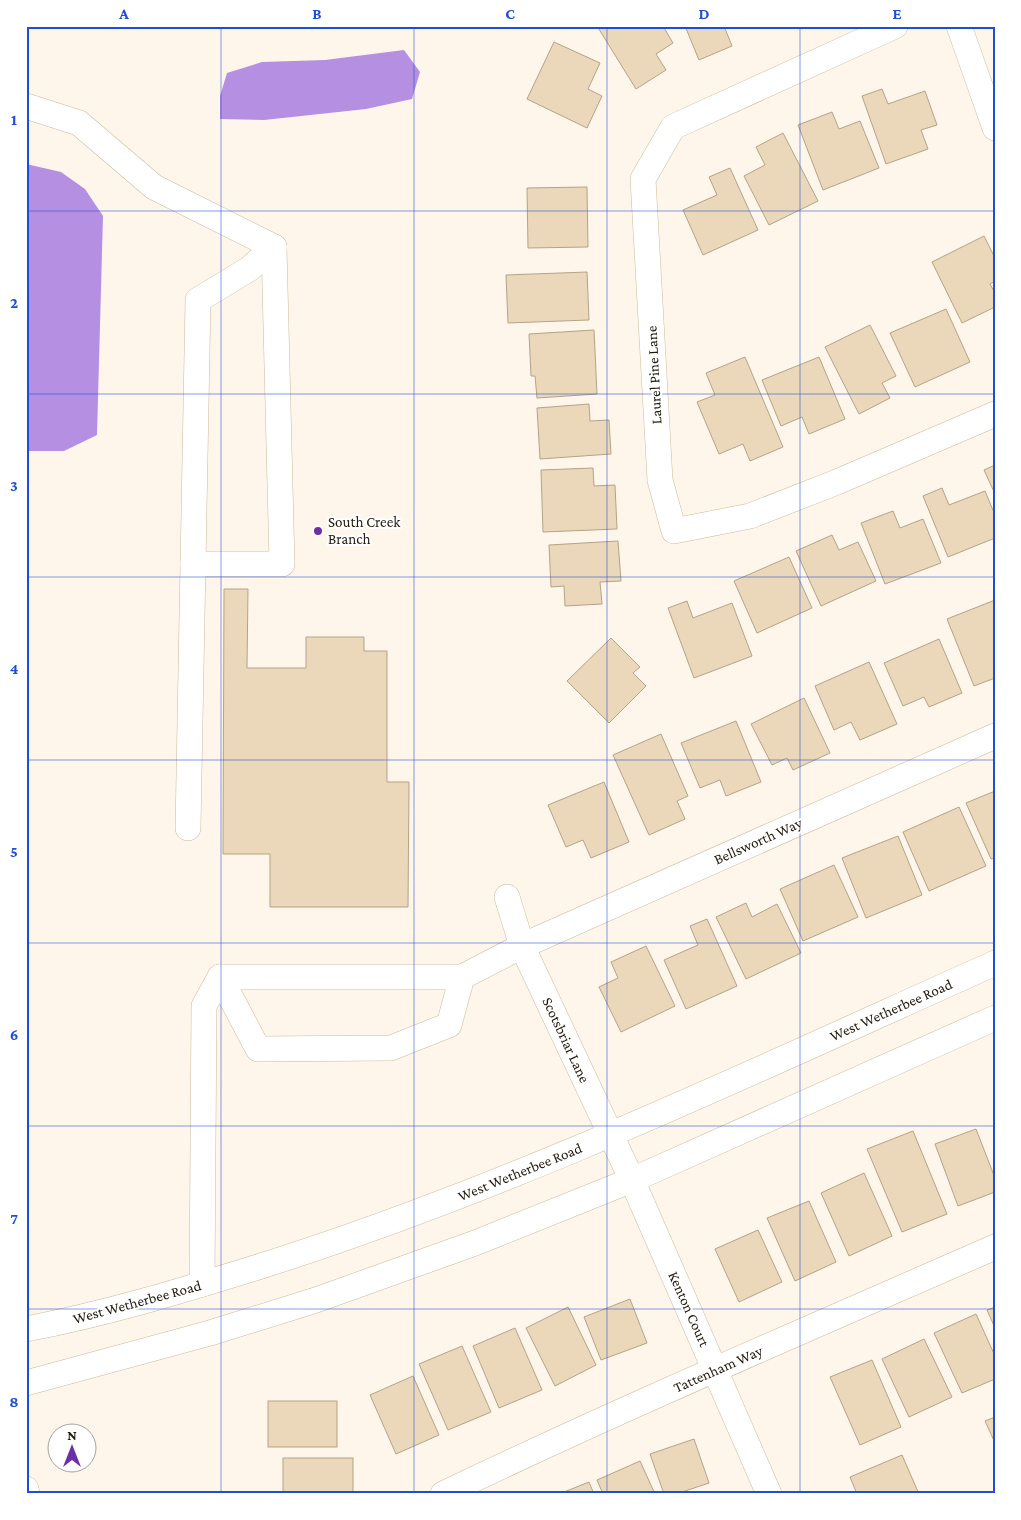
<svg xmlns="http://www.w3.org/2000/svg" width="1021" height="1520" font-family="'Crimson Pro',serif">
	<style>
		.water { fill: #b58fe1 }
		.building { fill: #ebd8bb; stroke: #b4a387 }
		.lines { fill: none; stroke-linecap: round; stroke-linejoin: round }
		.minor-casing { stroke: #ccba9d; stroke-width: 26 }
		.minor { stroke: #fff; stroke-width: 25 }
		.grid { fill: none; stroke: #1d4ed8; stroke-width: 1; stroke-opacity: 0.55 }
		.poi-dot { fill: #6e2fa4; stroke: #fff; stroke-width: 2 }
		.labels { text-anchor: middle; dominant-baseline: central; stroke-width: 4; stroke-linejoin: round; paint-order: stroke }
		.street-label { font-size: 15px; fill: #201a0f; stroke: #fff }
		.poi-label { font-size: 15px; fill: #201a0f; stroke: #fff; text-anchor: start }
		.neatline { fill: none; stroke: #1d4ed8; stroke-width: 2 }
		.grid-label { font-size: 16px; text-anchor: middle; font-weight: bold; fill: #1d4ed8 }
	</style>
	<rect width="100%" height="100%" fill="#fef6ea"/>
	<g class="water">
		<path d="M404 50 420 72 412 99 366 109 264 120 220 119V96L227 73 262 62 325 60Z"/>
		<path d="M26 164 61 172 85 189 103 216 97 435 64 451H26Z"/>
	</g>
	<g class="building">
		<path d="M597 26H663L673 43 656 54 666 70 636 89Z"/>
		<path d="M685 26H724L732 46 699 60Z"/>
		<path d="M554 42 600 63 588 89 602 96 587 128 527 99Z"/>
		<path d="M882 89 888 104 925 91 937 125 921 130 928 149 886 164 862 96Z"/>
		<path d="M832 112 839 129 860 121 879 168 823 190 798 125Z"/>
		<path d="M783 133 818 201 769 225 744 176 765 165 756 147Z"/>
		<path d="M730 168 758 230 703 255 683 210 717 195 709 177Z"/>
		<path d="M587 187 588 247 528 248 527 188Z"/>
		<path d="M984 236 995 258V281L990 284 995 293V307L962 323 932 262Z"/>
		<path d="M587 272 589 320 508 323 506 275Z"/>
		<path d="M946 309 970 362 915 387 890 333Z"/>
		<path d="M870 325 896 376 882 383 890 398 859 414 825 347Z"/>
		<path d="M594 330 597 394 537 398 535 376H531L529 334Z"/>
		<path d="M745 357 783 447 750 461 743 444 719 454 697 402 715 395 706 373Z"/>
		<path d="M819 357 845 419 809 434 802 417 781 426 762 380Z"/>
		<path d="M589 404 590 421 609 420 611 454 540 459 537 408Z"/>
		<path d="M995 465V494L984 470Z"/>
		<path d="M593 468 594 486 615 485 617 529 543 532 541 470Z"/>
		<path d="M942 488 949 505 985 491 995 515V538L948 557 923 496Z"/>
		<path d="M893 511 900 528 923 519 941 563 885 584 861 523Z"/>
		<path d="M832 535 839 550 858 542 876 581 821 606 796 551Z"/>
		<path d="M618 541 621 581 600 582 602 604 565 606 564 586 551 587 549 545Z"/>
		<path d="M789 557 812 608 757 633 734 581Z"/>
		<path d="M224 589H248L247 668H306V637H364V651H387V782H409L408 907H270V854H223Z"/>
		<path d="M995 600V678L974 686 947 619Z"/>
		<path d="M687 601 693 618 732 603 752 656 694 678 668 608Z"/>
		<path d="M611 638 640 667 633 673 646 686 609 723 567 681Z"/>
		<path d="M939 639 962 693 929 707 924 697 903 706 884 663Z"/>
		<path d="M869 662 897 724 860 740 851 722 834 730 815 686Z"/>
		<path d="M804 698 830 753 793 770 787 758 772 765 751 724Z"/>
		<path d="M736 721 761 782 726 796 720 780 700 788 681 743Z"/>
		<path d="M661 734 688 796 677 801 685 819 649 835 613 755Z"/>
		<path d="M604 782 629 842 591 858 583 840 566 847 548 805Z"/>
		<path d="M995 791V858L991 859 966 803Z"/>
		<path d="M959 807 986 866 929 891 903 832Z"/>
		<path d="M898 836 922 895 866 918 842 858Z"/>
		<path d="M834 865 858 917 803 941 780 889Z"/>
		<path d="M746 903 752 917 777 904 801 953 746 979 716 917Z"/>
		<path d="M707 919 737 986 686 1009 664 960 698 945 690 926Z"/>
		<path d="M646 946 675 1006 621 1032 599 987 618 978 611 962Z"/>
		<path d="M976 1129 995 1178V1192L958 1206 935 1144Z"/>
		<path d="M913 1131 947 1214 902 1232 867 1149Z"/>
		<path d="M864 1173 892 1236 849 1256 821 1193Z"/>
		<path d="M809 1201 836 1262 795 1281 767 1218Z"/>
		<path d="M758 1230 782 1282 739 1302 715 1249Z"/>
		<path d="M630 1299 647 1343 601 1360 584 1317Z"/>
		<path d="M568 1307 596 1365 555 1386 526 1328Z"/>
		<path d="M995 1307V1328L987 1310Z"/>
		<path d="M976 1314 995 1356V1379L962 1393 934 1333Z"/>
		<path d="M515 1328 542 1390 499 1408 473 1346Z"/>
		<path d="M924 1339 952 1397 909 1417 882 1359Z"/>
		<path d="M462 1346 491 1412 448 1430 419 1364Z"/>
		<path d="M872 1360 901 1427 860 1445 830 1377Z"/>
		<path d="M413 1376 439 1435 396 1454 370 1395Z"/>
		<rect x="268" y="1401" width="69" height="46"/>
		<path d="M995 1417V1443L985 1421Z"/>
		<path d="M694 1439 709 1483 676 1494H664L650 1454Z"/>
		<path d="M902 1455 919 1494H857L850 1477Z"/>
		<rect x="283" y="1458" width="70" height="36"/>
		<path d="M640 1461 655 1494H603L597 1480Z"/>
		<path d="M589 1482 594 1494H559Z"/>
	</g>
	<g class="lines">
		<g class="minor-casing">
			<g id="minor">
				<path d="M895 26 673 127 643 179 660 480 674 531 750 516 837 482 995 414"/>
				<path d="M959 26 995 128"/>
				<path d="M26 106 79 123 154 187 274 247"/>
				<path d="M193 564H282L274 247"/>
				<path d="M188 828 198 300 249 269 274 247"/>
				<path d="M507 897 522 946 632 1180 769 1494"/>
				<path d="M220 977 258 1049 391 1048 449 1025 462 977"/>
				<path d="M202 1284 204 1006 220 977H462L522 946 995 736"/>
				<path d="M26 1329C105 1314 181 1291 258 1267 512 1187 752 1072 995 963"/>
				<path d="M26 1383 210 1333 316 1300 475 1243 632 1180 995 1018"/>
				<path d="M26 1489 27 1494"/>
				<path d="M443 1494C625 1407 810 1328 995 1247"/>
			</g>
		</g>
		<use href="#minor" class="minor"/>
	</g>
	<path class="grid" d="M221 26V1494M414 26V1494M607 26V1494M800 26V1494M26 211H995M26 394H995M26 577H995M26 760H995M26 943H995M26 1126H995M26 1309H995"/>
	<circle class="poi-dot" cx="318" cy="531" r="5"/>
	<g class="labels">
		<g class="street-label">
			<text transform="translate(654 375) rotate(-93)">Laurel Pine Lane</text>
			<text transform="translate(758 841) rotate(-24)">Bellsworth Way</text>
			<text transform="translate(891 1010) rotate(-24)">West Wetherbee Road</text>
			<text transform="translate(566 1040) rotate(65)">Scotsbriar Lane</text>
			<text transform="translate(520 1172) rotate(-22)">West Wetherbee Road</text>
			<text transform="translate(137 1302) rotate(-15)">West Wetherbee Road</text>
			<text transform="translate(689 1309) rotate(66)">Kenton Court</text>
			<text transform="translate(718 1369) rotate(-24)">Tattenham Way</text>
		</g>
		<g class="poi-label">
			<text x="328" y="522">South Creek<tspan x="328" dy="17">Branch</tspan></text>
		</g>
	</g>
	<rect width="1021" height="1520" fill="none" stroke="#ffffff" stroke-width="55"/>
	<g transform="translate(72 1448)"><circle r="24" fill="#ffffff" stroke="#a6a39f"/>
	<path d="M0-4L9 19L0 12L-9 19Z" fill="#6e2fa4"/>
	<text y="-8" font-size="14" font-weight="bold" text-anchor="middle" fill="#201a0f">N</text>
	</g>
	<rect x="28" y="28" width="966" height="1464" class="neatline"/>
	<g class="grid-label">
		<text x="124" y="19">A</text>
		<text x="317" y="19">B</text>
		<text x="510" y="19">C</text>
		<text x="704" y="19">D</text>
		<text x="897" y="19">E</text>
		<text x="14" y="125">1</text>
		<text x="14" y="308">2</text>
		<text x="14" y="491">3</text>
		<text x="14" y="674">4</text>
		<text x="14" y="857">5</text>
		<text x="14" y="1040">6</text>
		<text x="14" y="1224">7</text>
		<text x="14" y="1407">8</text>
	</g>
</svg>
